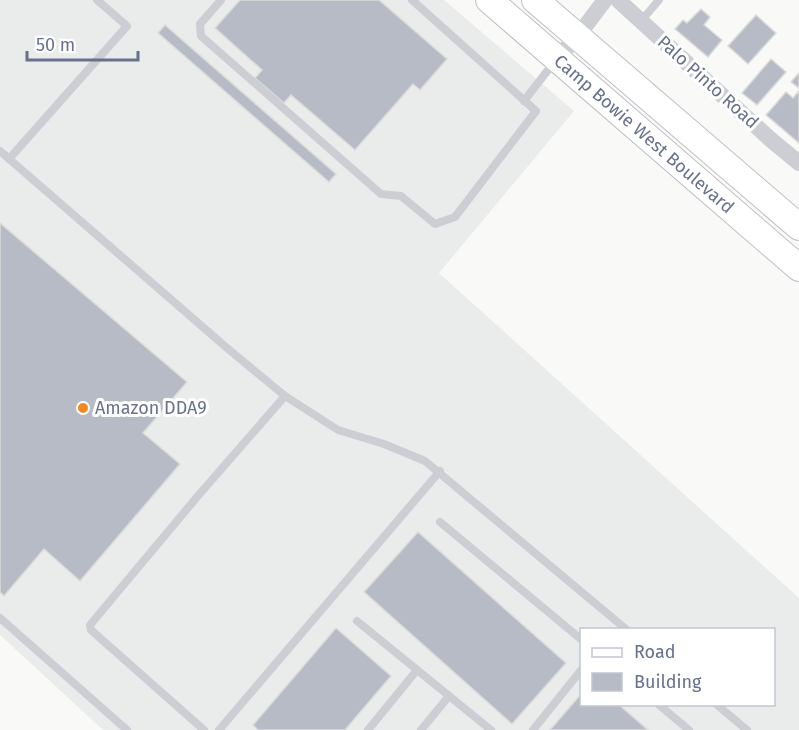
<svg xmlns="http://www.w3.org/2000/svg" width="799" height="730" font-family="'Fira Sans',sans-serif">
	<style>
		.built { fill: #eaebeb; fill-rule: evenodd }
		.building { fill: #b6bbc5; stroke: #dbdcda; stroke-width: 1.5 }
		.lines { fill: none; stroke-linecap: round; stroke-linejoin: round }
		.primary-casing { stroke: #bdbfc5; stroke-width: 28 }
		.service { stroke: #ccced3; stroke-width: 8 }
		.minor { stroke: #ccced3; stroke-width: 16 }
		.primary { stroke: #fff; stroke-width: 26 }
		.poi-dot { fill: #f3881f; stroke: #fff; stroke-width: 2 }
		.labels { text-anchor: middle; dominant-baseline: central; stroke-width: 6; stroke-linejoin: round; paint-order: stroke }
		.street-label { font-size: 18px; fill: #66718c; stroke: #fff }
		.poi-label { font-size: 18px; fill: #66718c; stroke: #fff; text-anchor: start }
	</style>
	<rect width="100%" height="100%" fill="#f9faf8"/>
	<path class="built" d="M0 0H444L574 111 439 273 799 598V730H103L0 635ZM582 630H774V704H582Z"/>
	<g class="building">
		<path d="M240 0H379L447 59 420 90 413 84 355 150 291 95 284 103 255 78 262 70 215 28Z"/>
		<path d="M701 9 710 17 704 25 722 40 708 57 675 29 683 20 687 23Z"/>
		<path d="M756 15 776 33 748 64 728 46Z"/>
		<path d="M165 25 336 174 329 182 158 33Z"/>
		<path d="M771 59 786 72 757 105 742 93Z"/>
		<path d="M799 73V88L791 82Z"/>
		<path d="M799 91V143L766 115 786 92 793 98Z"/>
		<path d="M0 223 187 382 143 433 180 464 80 581 44 549 4 596 0 592Z"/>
		<path d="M418 532 566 663 512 724 364 592Z"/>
		<path d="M336 628 391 676 345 730H258L253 725Z"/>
		<path d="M582 693V704H618L648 730H550Z"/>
	</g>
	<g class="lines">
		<g class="primary-casing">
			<g id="primary">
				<path d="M489 0 799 268"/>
				<path d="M535 0 799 227"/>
			</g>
		</g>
		<g class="service">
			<path d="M221 0 200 24 201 36 381 194 401 196 435 224 455 217 536 111 412 0"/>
			<path d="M641 21 659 0"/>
			<path d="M524 101 555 61"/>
			<path d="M0 151 227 348 285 396 338 430 384 444 425 461 627 630"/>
			<path d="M9 159 127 26 97 0"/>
			<path d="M440 522 582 640"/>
			<path d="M0 618 127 730"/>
			<path d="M357 621 491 730"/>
			<path d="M658 704 689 730"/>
			<path d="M716 704 747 730"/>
			<path d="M204 730 91 630 90 625 197 497 285 396"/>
			<path d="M219 730 440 471"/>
			<path d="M368 730 417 670"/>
			<path d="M421 730 449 696"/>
			<path d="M533 730 582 669"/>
		</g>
		<g class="minor">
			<path d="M618 0 770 139 799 163"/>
			<path d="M557 58 577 37 605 0"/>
		</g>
		<use href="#primary" class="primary"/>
	</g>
	<circle class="poi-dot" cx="83" cy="408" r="6"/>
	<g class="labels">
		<g class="street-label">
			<text transform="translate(708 82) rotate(42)">Palo Pinto Road</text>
			<text transform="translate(644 134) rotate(41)">Camp Bowie West Boulevard</text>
		</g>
		<g class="poi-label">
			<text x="95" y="408">Amazon DDA9</text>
		</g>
	</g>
	<rect x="580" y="628" width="195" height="78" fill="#ffffff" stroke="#c2c6d1" stroke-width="1.5"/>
	<rect x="592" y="648" width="30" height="9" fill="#ffffff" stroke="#c2c6d1" stroke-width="1.5"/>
	<text x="634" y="658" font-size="18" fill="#66718c">Road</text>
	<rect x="592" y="673" width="30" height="18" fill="#b6bbc5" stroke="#c2c6d1" stroke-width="1.5"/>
	<text x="634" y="688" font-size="18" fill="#66718c">Building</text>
	<path d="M27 51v9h111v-9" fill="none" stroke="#66718c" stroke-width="3"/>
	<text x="36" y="51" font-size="18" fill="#66718c" stroke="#ffffff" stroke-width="4.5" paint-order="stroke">50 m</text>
</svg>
